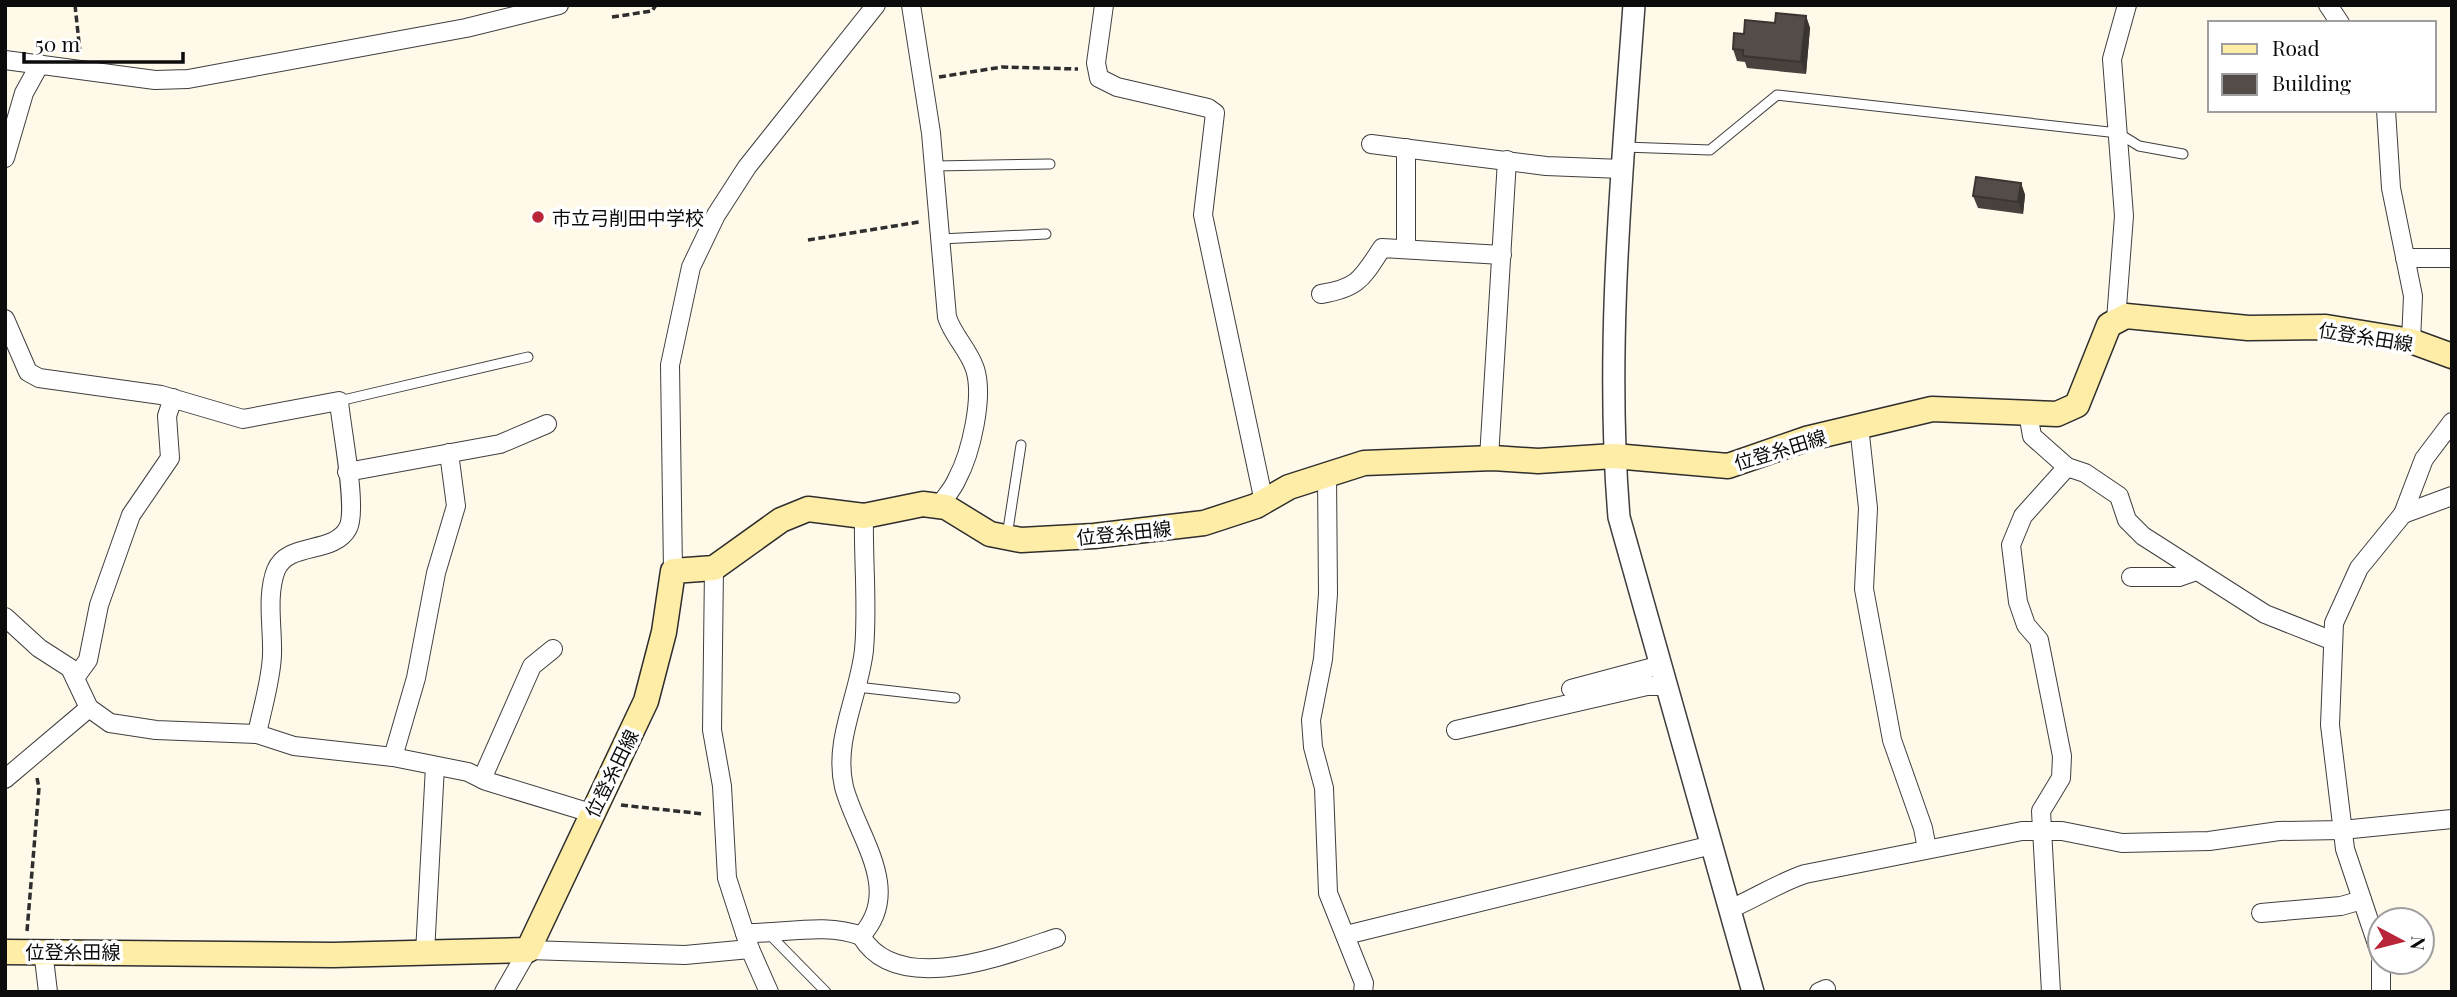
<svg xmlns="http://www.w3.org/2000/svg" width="2457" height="997" font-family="'Playfair Display','Noto Sans JP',serif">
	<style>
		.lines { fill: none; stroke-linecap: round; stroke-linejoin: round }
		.service-casing { stroke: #3f3f3f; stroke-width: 11 }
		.minor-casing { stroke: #3f3f3f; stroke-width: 20 }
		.tertiary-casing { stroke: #3f3f3f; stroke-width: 24 }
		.secondary-casing { stroke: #2e2e2e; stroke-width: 27 }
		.path { stroke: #2e2e2e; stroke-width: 3.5; stroke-dasharray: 7 3.5; stroke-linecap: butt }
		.service { stroke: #fff; stroke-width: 9 }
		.minor { stroke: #fff; stroke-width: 18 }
		.tertiary { stroke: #fff; stroke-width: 21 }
		.secondary { stroke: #feeda6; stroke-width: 24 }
		.wall { fill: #48413e }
		.shaded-wall { fill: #3b3532 }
		.building { fill: #544c48; stroke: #3b3532; stroke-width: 2 }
		.poi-dot { fill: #b92639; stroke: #fff; stroke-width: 2.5 }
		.labels { text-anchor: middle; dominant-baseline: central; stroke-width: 7; stroke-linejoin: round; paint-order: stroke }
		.poi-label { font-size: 19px; fill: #0c0c0c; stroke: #fff; text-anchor: start }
		.street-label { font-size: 19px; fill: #0c0c0c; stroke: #fff }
	</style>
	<rect width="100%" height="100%" fill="#fff9ea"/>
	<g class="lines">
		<g class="service-casing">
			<g id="service">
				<path d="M1624 147 1710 150 1777 95 2118 133 2139 146 2183 154"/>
				<path d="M935 166 1050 164"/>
				<path d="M940 239 1046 234"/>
				<path d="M339 401 528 357"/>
				<path d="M1007 536 1021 445"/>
				<path d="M857 687 955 698"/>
				<path d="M769 934 826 992"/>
			</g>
		</g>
		<g class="minor-casing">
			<g id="minor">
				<path d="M911 5 931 133 947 317C953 336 969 350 975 369 984 397 971 453 957 479 953 489 945 497 939 506"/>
				<path d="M1104 5 1096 63 1099 78 1117 87 1208 108 1215 113 1203 215 1264 502"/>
				<path d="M2328 5 2340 23"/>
				<path d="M5 60 155 80 188 79 466 28 559 5"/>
				<path d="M2386 110 2391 188 2413 296 2411 341"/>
				<path d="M1371 144 1546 166 1622 169"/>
				<path d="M5 158 24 93 40 64"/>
				<path d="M1406 249V148"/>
				<path d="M2405 258H2452"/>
				<path d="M1321 294C1359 288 1362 278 1382 248L1502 255"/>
				<path d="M5 319 28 372 39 378 161 395 243 419 339 401C341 427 358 509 348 528 334 555 288 541 276 570 266 596 273 628 272 655 271 681 262 709 257 734"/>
				<path d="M2116 320 2124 216 2112 59 2127 5"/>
				<path d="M2028 413 2032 436 2067 467 2085 473 2119 496 2127 520 2143 536 2265 614 2333 641"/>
				<path d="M1859 426 1868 508 1864 589 1892 740 1923 828 1927 849"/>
				<path d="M1489 458 1507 160"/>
				<path d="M347 472 500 444 547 424"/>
				<path d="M1327 475 1328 594 1323 659 1311 720 1313 747 1324 788 1328 893 1364 983 1363 992"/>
				<path d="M2403 514 2452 496"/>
				<path d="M714 568 712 730 722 786 727 878 750 949 769 992"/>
				<path d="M673 571 670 365 691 267 716 215 747 167 876 5"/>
				<path d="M2131 577H2179L2196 571"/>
				<path d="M5 617 39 648 70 668 89 708 110 723 156 730 257 734 294 746 393 757 468 772 486 781 591 813"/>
				<path d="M75 678 88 660 99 605 131 515 170 458 167 416 173 398"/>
				<path d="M1571 689 1661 665"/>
				<path d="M1456 730 1647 686H1667"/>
				<path d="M393 757 416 678 436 573 456 506 449 453"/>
				<path d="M5 779 89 708"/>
				<path d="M482 779 532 666 553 649"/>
				<path d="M1730 909C1756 898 1778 883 1805 874L2022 831H2062L2122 843 2209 841 2279 831 2342 830 2452 819"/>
				<path d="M2261 913 2341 906 2362 900"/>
				<path d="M745 933C782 934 826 922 861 936 904 890 857 836 844 787 833 741 859 696 864 650 868 606 863 561 864 516"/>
				<path d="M1346 935 1712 845"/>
				<path d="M861 936C897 997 1002 956 1056 938"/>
				<path d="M43 950 48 992"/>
				<path d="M425 953 435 766"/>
				<path d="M2380 953 2345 849 2330 725 2334 623 2359 568 2403 514 2424 459 2452 422"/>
				<path d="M2381 962V992"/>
				<path d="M504 992 528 950 685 955 750 949"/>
				<path d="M1819 992 1826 989"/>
				<path d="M2051 992 2041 811 2061 778 2062 756 2039 640 2026 625 2018 602 2011 545 2023 516 2067 467"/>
			</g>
		</g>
		<g class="tertiary-casing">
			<path id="tertiary" d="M1634 5C1622 172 1605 351 1619 517L1753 992"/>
		</g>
		<g class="secondary-casing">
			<path id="secondary" d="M5 952 333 955 528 950 646 701 664 632 673 571 714 568 781 520 808 509 864 516 923 504 946 507 990 534 1021 540 1094 536 1204 523 1256 506 1289 487 1364 463 1493 458 1538 461 1614 456 1728 466 1806 439 1932 409 2057 414 2077 405 2109 325 2126 316 2248 328 2326 327 2411 341 2452 356"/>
		</g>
		<g class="path">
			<path d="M75 5 80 52"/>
			<path d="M612 17 652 11 656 5"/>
			<path d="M939 77 1002 67 1078 69"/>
			<path d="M808 240 919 222"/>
			<path d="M621 805 704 814"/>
			<path d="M27 931 39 788 37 778"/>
		</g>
		<use href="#service" class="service"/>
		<use href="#minor" class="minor"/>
		<use href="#tertiary" class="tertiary"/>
		<use href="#secondary" class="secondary"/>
	</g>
	<g class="wall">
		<path d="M1806 16 1810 28 1806 74 1747 68 1745 62 1737 61 1733 49 1744 34 1775 23Z"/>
		<path d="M2021 183 2025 195 2023 214 1978 208 1973 196Z"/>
	</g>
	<g class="shaded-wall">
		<path d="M1806 16 1810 28 1806 74 1801 62Z"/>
		<path d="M2021 183 2025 195 2023 214 2018 202Z"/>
	</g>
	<g class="building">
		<path d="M1776 13 1806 16 1801 62 1743 56V50L1733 49 1734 33 1744 34 1745 20 1775 23Z"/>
		<path d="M1976 177 2021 183 2018 202 1973 196Z"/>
	</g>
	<circle class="poi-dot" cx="538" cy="217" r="7"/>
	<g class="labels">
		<g class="poi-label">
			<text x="552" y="217">市立弓削田中学校</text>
		</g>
		<g class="street-label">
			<text transform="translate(2366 336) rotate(9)">位登糸田線</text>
			<text transform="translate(1780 449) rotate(-17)">位登糸田線</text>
			<text transform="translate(1124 532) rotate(-6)">位登糸田線</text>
			<text transform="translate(611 773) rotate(-64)">位登糸田線</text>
			<text x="73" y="951">位登糸田線</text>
		</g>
	</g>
	<rect width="2457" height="997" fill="none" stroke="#0c0c0c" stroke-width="14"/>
	<rect x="2208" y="21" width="228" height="91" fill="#ffffff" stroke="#9e9e9e" stroke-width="2"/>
	<rect x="2222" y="44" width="35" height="10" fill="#feeda6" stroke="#9e9e9e" stroke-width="2"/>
	<text x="2272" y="56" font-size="21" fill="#0c0c0c">Road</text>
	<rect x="2222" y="74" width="35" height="21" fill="#544c48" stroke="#9e9e9e" stroke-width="2"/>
	<text x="2272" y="91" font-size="21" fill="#0c0c0c">Building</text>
	<g transform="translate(2401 941) rotate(97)"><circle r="33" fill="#ffffff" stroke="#9e9e9e" stroke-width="2"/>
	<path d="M0-5L12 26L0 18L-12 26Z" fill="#b92639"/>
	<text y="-10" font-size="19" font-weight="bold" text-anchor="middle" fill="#0c0c0c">N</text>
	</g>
	<path d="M24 52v10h159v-10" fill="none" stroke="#0c0c0c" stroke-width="3.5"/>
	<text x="35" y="52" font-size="21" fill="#0c0c0c" stroke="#ffffff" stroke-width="5" paint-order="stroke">50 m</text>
</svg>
